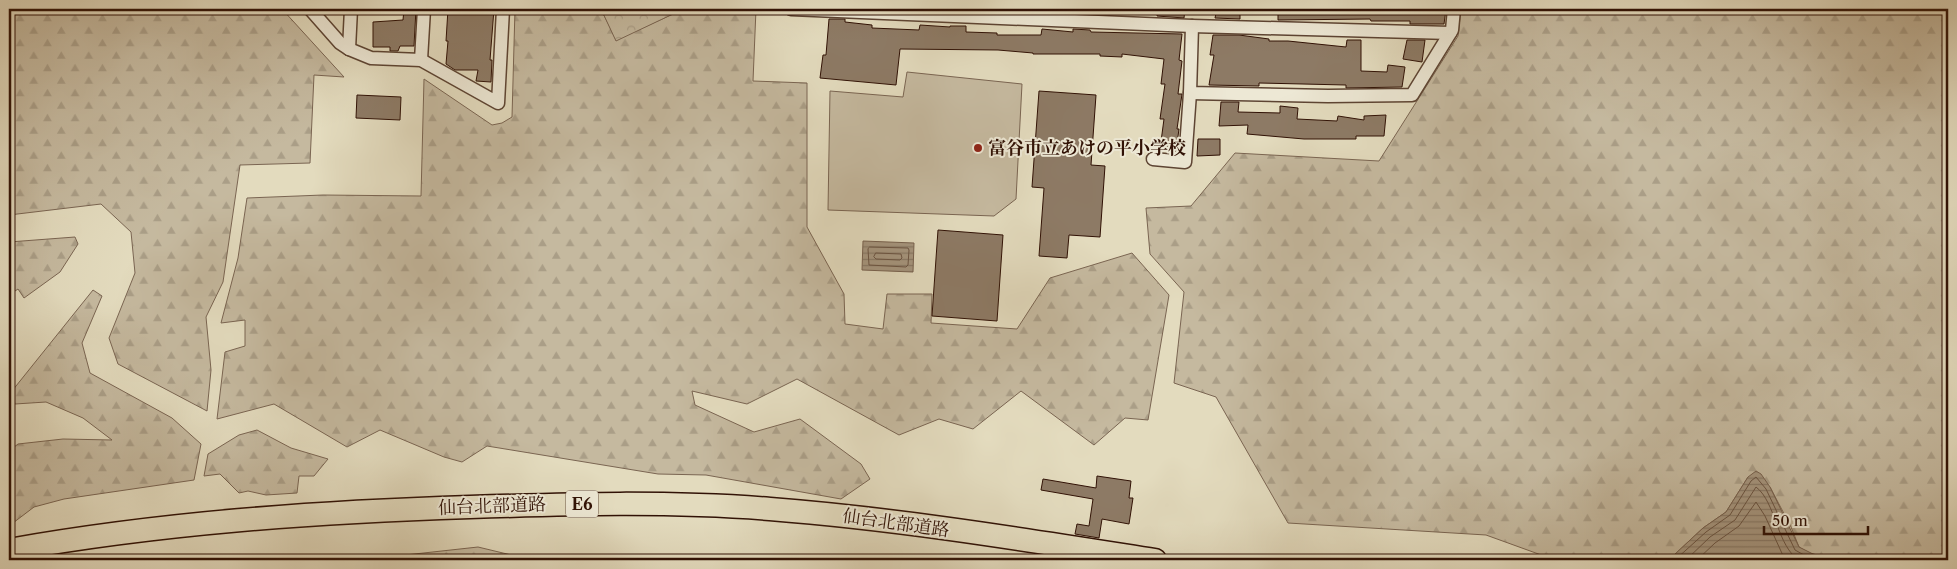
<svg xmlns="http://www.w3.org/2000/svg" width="1957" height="569" font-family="'Libre Caslon Text','Noto Serif JP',serif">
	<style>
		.forest { fill: url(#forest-firs); stroke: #7a6552 }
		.park { fill: url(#park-crowns); stroke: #7a6552 }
		.pitch { fill: #c5b99f; stroke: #7a6552 }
		.water { fill: url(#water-rules); stroke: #77614e }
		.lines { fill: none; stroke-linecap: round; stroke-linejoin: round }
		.shore { stroke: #6b5442; stroke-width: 1 }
		.building { fill: #8d7a65; stroke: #301105 }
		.minor-casing { stroke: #5d4433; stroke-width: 15 }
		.motorway-casing { stroke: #301105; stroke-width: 25 }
		.minor { stroke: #ede8d5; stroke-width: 12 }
		.motorway { stroke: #e3dbbe; stroke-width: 22 }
		.poi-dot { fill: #8f2418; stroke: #ede8d5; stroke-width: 2 }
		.labels { text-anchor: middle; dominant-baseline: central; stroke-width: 4; stroke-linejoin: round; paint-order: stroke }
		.shield { fill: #ede8d5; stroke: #695243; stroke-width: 1 }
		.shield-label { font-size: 16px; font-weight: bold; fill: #301105 }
		.poi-label { font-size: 18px; font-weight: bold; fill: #301105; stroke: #ede8d5; text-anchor: start }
		.street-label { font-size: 18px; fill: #301105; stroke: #ede8d5 }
	</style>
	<defs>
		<pattern id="forest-firs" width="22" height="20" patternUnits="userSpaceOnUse" patternTransform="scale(1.25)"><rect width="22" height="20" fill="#c5b99f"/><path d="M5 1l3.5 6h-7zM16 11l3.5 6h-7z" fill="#aa9e87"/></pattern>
		<pattern id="park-crowns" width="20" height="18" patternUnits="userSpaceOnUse" patternTransform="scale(1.25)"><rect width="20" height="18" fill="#c5b99f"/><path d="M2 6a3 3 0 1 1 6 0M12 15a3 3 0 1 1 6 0" fill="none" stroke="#aa9e87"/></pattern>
		<pattern id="water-rules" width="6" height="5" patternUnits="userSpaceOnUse" patternTransform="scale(1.25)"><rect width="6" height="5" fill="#a6967f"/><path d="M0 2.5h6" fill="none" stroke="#887966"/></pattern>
	</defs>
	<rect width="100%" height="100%" fill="#e3dbbe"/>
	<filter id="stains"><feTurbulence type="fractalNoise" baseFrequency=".004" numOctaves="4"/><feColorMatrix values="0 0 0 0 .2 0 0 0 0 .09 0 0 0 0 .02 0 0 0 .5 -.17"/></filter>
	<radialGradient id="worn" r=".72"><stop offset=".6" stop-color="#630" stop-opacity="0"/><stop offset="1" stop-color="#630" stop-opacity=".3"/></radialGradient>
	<g class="forest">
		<path d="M9 9H282L344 77 314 75 310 163 240 165 223 282 206 317 211 370 207 411 118 364 109 338 135 273 131 232 101 204 9 215Z"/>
		<path d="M515 9H601L616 40 673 14V9H756L753 81 807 83V227L844 294 845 324 883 329 887 294H932L931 323 1017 329 1050 278 1132 253 1169 295 1148 420 1125 418 1094 445 1021 391 973 429 939 419 899 435 797 379 747 404 692 391 695 405 754 432 800 419 861 464 870 479 841 499 706 475 658 474 487 446 462 462 444 457 380 430 347 447 274 404 217 419 225 352 245 346V320L221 323 238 258 247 198 323 195 421 196 424 79 492 125 502 123 512 117Z"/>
		<path d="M1461 9H1948V560H1839L1809 553 1799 547 1791 527 1770 487 1748 477 1726 512 1703 528 1674 555 1664 557 1636 555 1628 557 1626 560H1555L1486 535 1288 523 1216 397 1174 383 1184 292 1150 254 1146 208 1191 206 1235 153 1379 161 1458 36Z"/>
		<path d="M75 237 78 244 60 272 24 298 18 289 9 295V242Z"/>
		<path d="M93 290 102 296 82 343 90 373 172 418 201 444 194 480 64 499 34 507 9 526V451L18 444 63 439 112 440 83 418 46 402 15 404 12 391Z"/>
		<path d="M257 430 291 448 328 459 314 476H299L297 493 266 495 248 491 239 493 220 474 204 476 208 454 239 435Z"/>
		<path d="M478 547 532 560 369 559Z"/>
	</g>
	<path class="park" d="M601 9H673V14L616 41Z"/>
	<path class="pitch" d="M907 72 1022 84 1016 199 994 216 828 210 830 91 903 97Z"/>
	<g class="water">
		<path d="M863 241 914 243 913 272 862 270Z"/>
		<path d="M1756 471 1761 474 1770 487 1799 547 1817 556 1839 560H1626L1628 557 1636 555 1664 557 1674 555 1703 528 1726 512 1748 477Z"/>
	</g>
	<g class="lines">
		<g class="shore">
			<path d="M870 247 908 248 909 250 908 265 906 267 869 265 868 249Z"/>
			<path d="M876 253 901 254 902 258 900 260 876 259 874 257Z"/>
			<path d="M1675 560 1706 532 1730 515 1751 481 1756 477 1766 489 1795 550 1813 560"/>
			<path d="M1686 560 1710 537 1735 520 1756 487C1776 502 1777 547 1799 560"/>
			<path d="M1697 560 1715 543 1739 526 1756 502 1765 516 1785 560"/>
		</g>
	</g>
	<g class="building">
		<path d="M404 9H416L414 46H400L398 51H390V47H373V22L403 20Z"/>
		<path d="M448 9H494L490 60H492L491 82 476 81 478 70H455L446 64 448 41H446Z"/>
		<path d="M1158 9H1185L1184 18 1157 16Z"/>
		<path d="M1217 9H1240V19L1215 18Z"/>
		<path d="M1278 9H1446L1444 24H1410V21H1371L1370 19 1278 20Z"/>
		<path d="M829 19H845V22L872 25V28L919 30 920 25 950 27V26H966V32L997 33V35H1041L1042 29 1073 32V29L1090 30 1091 32 1182 34 1179 60 1182 61 1178 94H1182L1177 129H1179L1176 151 1160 149 1164 119H1160L1165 84H1161L1164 59 1122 54V57L1100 56V54H1033V53L998 50 900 49 896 85 820 78 823 55H826Z"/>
		<path d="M1213 35H1239L1269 39V41H1288L1346 47 1347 40H1361V71L1387 72 1388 65 1405 67 1402 87 1346 88V85L1259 83V86L1209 85 1214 55H1210Z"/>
		<path d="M1407 40H1425L1422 62 1403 59Z"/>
		<path d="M1039 91 1096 95 1091 165 1105 166 1100 237 1069 235 1067 258 1039 256 1044 188 1032 187Z"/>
		<path d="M357 95 401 97 400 120 356 118Z"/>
		<path d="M1221 102H1239L1238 112 1280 113V106L1298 108 1297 119 1337 121 1338 116 1364 120V116L1386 115 1384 136H1356V139H1304L1247 134 1248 125 1219 126Z"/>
		<path d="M1198 139H1220V155L1197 156Z"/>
		<path d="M938 230 1003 235 997 321 932 316Z"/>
		<path d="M1097 476 1131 481 1129 498H1133L1129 524 1102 519 1099 538 1075 534 1077 524 1089 526 1093 499 1041 490 1043 479 1096 488Z"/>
	</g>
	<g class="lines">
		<g class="minor-casing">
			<g id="minor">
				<path d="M310 9 340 43 349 49 371 58 421 60 498 103 503 9"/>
				<path d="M791 9 1192 26 1450 33"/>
				<path d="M1192 26 1190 93 1328 96 1412 95 1452 30 1454 9"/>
				<path d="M349 49 351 9"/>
				<path d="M421 60 424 9"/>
				<path d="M1153 159 1185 162 1190 93"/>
			</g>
		</g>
		<g class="motorway-casing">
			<path id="motorway" d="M9 550C161 523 315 512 470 507 569 504 671 501 770 509 899 519 1027 540 1155 560"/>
		</g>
		<use href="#minor" class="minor"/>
		<use href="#motorway" class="motorway"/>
	</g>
	<circle class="poi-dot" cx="978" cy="148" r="5"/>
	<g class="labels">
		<rect class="shield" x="566" y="490.5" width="32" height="27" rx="4"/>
		<g class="shield-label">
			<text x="582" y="504">E6</text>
		</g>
		<g class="poi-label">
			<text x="988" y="148">富谷市立あけの平小学校</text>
		</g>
		<g class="street-label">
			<text transform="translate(492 506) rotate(-2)">仙台北部道路</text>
			<text transform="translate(896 523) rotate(8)">仙台北部道路</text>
		</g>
	</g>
	<rect width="1957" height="569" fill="none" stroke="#e3dbbe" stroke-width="30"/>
	<rect x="10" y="10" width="1937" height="549" fill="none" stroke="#301105" stroke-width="2.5"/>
	<rect x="15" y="15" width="1927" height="539" fill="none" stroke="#301105"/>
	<path d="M1764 526v8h104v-8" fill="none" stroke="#301105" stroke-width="2.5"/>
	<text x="1772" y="526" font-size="15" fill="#301105" stroke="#ede8d5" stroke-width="4" paint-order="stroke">50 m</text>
	<rect width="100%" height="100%" filter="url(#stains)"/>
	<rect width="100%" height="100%" fill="url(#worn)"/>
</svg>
